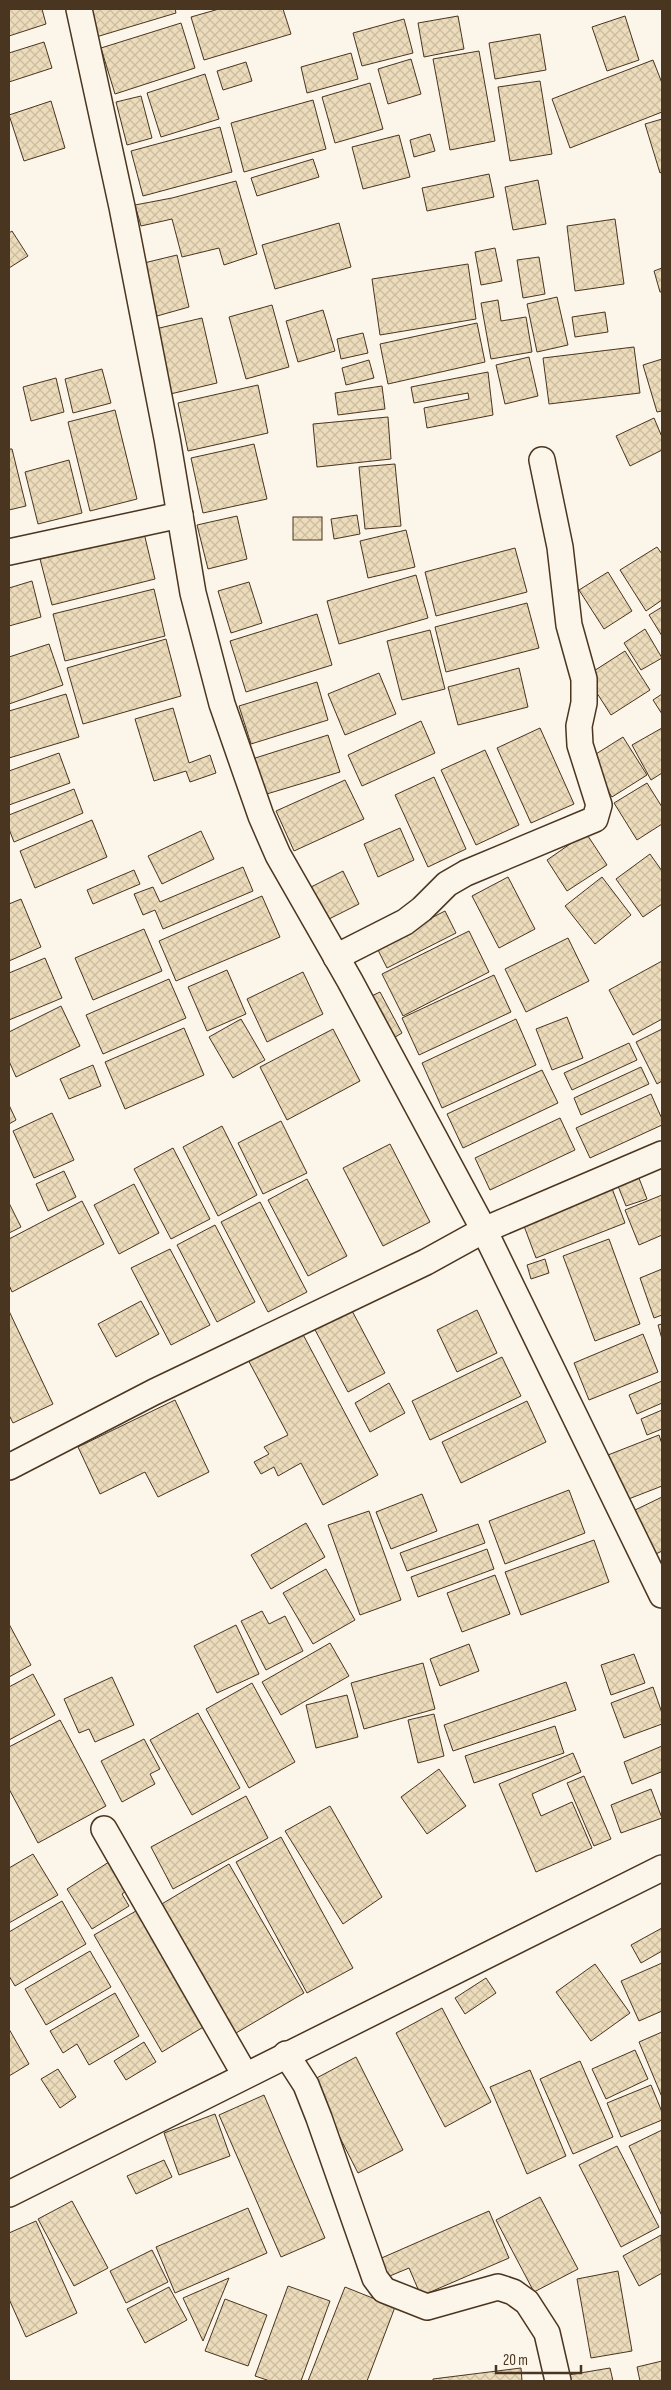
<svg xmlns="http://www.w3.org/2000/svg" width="671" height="2390" font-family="'Sofia Sans Condensed',sans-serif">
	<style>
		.building { fill: url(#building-cross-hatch); stroke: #4a3520 }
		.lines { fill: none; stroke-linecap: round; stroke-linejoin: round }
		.minor-casing { stroke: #4a3520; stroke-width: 28 }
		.minor { stroke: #fbf6e9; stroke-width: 25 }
	</style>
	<defs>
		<pattern id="building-cross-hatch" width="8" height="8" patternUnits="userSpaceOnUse" patternTransform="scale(1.25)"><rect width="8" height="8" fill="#ecdcbc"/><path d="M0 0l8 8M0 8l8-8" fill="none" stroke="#ccbda1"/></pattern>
	</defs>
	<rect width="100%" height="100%" fill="#fbf6e9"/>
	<g class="building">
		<path d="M9 9H42L46 24 9 36Z"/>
		<path d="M87 9H175L176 13 96 37Z"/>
		<path d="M219 9H283L291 34 204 60 191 17Z"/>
		<path d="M458 16 464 49 424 57 418 23Z"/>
		<path d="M625 16 639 60 607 71 592 27Z"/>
		<path d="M404 19 413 53 362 66 353 33Z"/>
		<path d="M181 23 195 68 115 94 101 48Z"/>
		<path d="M540 34 546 70 495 79 489 43Z"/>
		<path d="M44 42 52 68 9 82V53Z"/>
		<path d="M479 51 495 141 450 150 433 59Z"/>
		<path d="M351 53 358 79 307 93 301 67Z"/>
		<path d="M411 59 421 94 388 104 378 69Z"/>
		<path d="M653 60 662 83V112L570 148 552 99Z"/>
		<path d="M246 62 252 81 223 90 217 71Z"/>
		<path d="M205 74 219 119 161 137 147 93Z"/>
		<path d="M540 81 552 154 510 161 498 87Z"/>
		<path d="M370 83 383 129 335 143 322 97Z"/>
		<path d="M141 96 152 138 127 145 116 102Z"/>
		<path d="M313 100 326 149 244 172 231 123Z"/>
		<path d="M51 101 65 148 24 161 9 115Z"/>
		<path d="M662 119V172L660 173 645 124Z"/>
		<path d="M220 127 232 172 143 196 131 151Z"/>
		<path d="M430 134 435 151 414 157 410 140Z"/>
		<path d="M399 135 410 177 363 189 352 147Z"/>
		<path d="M313 159 319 177 257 196 251 178Z"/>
		<path d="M489 174 494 197 427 211 422 188Z"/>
		<path d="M538 180 546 224 513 230 505 187Z"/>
		<path d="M236 181 257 254 224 265 219 248 182 257 172 219 141 226 135 205 172 198Z"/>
		<path d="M615 219 624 284 575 291 567 226Z"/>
		<path d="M339 223 351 267 275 289 262 245Z"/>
		<path d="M12 231 28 256 9 268V233Z"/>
		<path d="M495 248 502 281 481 285 475 252Z"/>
		<path d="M177 255 189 307 157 316 144 263Z"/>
		<path d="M539 257 545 294 523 298 517 260Z"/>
		<path d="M468 264 476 319 380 335 372 279Z"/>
		<path d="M662 268V292H660L654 271Z"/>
		<path d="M557 297 568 345 537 352 527 304Z"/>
		<path d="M498 300 501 321 526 317 532 352 491 359 481 303Z"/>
		<path d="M272 305 289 367 246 379 229 317Z"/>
		<path d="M323 310 335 351 298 362 286 321Z"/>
		<path d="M605 312 608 332 575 337 572 317Z"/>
		<path d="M202 318 217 383 166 395 151 330Z"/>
		<path d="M477 323 485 362 388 384 380 344Z"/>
		<path d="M363 333 368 353 341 359 337 339Z"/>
		<path d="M634 347 640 393 549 404 543 358Z"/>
		<path d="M529 357 538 396 505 404 496 365Z"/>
		<path d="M662 359V411L657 412 643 365Z"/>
		<path d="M369 360 374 378 346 385 342 368Z"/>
		<path d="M102 369 111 403 73 413 65 379Z"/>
		<path d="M488 372 493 415 427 428 424 408 469 399 468 393 414 403 411 387Z"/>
		<path d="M56 378 64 412 31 421 23 387Z"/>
		<path d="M258 385 268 433 188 451 178 403Z"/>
		<path d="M382 386 385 409 338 415 335 393Z"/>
		<path d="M115 410 137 499 90 511 68 422Z"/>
		<path d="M388 417 391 459 317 467 313 424Z"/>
		<path d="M654 418 662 437V450L630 466 616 436Z"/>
		<path d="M254 444 267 499 203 513 191 458Z"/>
		<path d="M9 449H12L26 506 9 510Z"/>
		<path d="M69 460 82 513 38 524 25 472Z"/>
		<path d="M395 464 401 526 365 529 359 467Z"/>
		<path d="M357 515 360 534 334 539 331 519Z"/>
		<path d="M237 516 247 559 208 569 197 525Z"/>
		<rect x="293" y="517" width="29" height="23"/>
		<path d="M406 530 415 567 368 578 360 541Z"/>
		<path d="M144 533 155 579 52 605 40 559Z"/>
		<path d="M657 547 662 554V600L646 611 620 570Z"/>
		<path d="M515 548 527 592 436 616 425 572Z"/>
		<path d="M608 572 632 611 604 629 579 590Z"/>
		<path d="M416 575 428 618 339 644 327 601Z"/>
		<path d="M32 581 41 617 9 626V588Z"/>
		<path d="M249 582 262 623 231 633 218 591Z"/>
		<path d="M154 589 165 636 65 661 53 614Z"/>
		<path d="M527 603 539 648 446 672 435 627Z"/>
		<path d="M662 607V636L649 615Z"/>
		<path d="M317 614 332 665 246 692 230 641Z"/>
		<path d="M645 629 662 658 641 670 624 643Z"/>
		<path d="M430 630 445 689 402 700 387 641Z"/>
		<path d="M166 639 181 696 83 724 67 668Z"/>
		<path d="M49 644 63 685 9 704V657Z"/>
		<path d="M625 651 650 690 611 715 586 676Z"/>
		<path d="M519 668 528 707 458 725 448 687Z"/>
		<path d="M379 673 396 714 345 735 328 694Z"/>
		<path d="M317 682 328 720 251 744 239 706Z"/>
		<path d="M66 694 79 737 9 758V711Z"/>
		<path d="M662 694V714L653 700Z"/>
		<path d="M173 708 189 763 210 755 216 773 190 782 186 771 154 781 135 719Z"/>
		<path d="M421 721 435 753 362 786 348 755Z"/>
		<path d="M540 728 574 804 531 823 497 748Z"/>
		<path d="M662 728V773L651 780 632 745Z"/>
		<path d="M328 735 340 772 260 796 249 760Z"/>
		<path d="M623 737 647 775 612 797 588 759Z"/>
		<path d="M485 750 519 825 476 845 441 770Z"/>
		<path d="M59 753 70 783 9 805V771Z"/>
		<path d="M434 777 466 849 428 867 395 795Z"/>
		<path d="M345 780 364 819 294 851 276 811Z"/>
		<path d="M647 783 662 807V824L637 840 614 803Z"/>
		<path d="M74 789 83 813 14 842 9 829V815Z"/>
		<path d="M92 820 107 857 35 888 20 851Z"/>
		<path d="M400 828 414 860 378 877 364 844Z"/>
		<path d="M201 831 214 859 162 884 148 856Z"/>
		<path d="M586 833 607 865 567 891 547 860Z"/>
		<path d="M650 854 662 871V904L643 917 616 879Z"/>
		<path d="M243 867 253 891 163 929 155 910 143 915 134 894 153 887 160 902Z"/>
		<path d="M134 870 140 884 93 904 87 890Z"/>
		<path d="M343 871 359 904 325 921 309 888Z"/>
		<path d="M508 877 535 929 499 948 472 896Z"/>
		<path d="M602 877 631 915 595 944 565 906Z"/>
		<path d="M262 896 280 937 176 981 159 941Z"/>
		<path d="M21 899 41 947 9 961V904Z"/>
		<path d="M445 911 456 933 387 968 376 946Z"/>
		<path d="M144 929 162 971 93 1000 75 958Z"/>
		<path d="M469 931 489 972 403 1016 382 974Z"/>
		<path d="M568 938 589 981 526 1012 505 969Z"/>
		<path d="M45 958 62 998 9 1020V973Z"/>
		<path d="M662 961V1019L633 1035 609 990Z"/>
		<path d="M227 970 246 1014 207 1031 188 987Z"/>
		<path d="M303 972 323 1014 267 1042 247 999Z"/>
		<path d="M494 975 511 1012 419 1055 402 1018Z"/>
		<path d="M169 979 186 1018 103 1054 86 1015Z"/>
		<path d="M380 992 402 1033 385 1043 363 1000Z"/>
		<path d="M61 1006 80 1046 16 1077 9 1061V1032Z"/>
		<path d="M567 1017 583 1058 552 1070 536 1029Z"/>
		<path d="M241 1019 265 1060 233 1078 209 1037Z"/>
		<path d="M516 1019 536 1065 442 1108 422 1063Z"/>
		<path d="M184 1028 204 1075 125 1109 105 1062Z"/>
		<path d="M333 1029 360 1081 287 1120 260 1067Z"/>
		<path d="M662 1029V1081L657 1084 636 1042Z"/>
		<path d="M629 1043 637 1060 572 1090 564 1073Z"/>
		<path d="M93 1065 101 1086 69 1099 60 1079Z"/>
		<path d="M641 1067 649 1084 581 1115 574 1098Z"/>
		<path d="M542 1070 558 1103 463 1148 447 1114Z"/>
		<path d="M651 1094 662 1119V1125L590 1158 576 1128Z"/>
		<path d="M9 1105 16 1120 9 1124Z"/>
		<path d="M52 1113 74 1160 34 1178 13 1131Z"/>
		<path d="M560 1118 575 1150 490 1190 475 1158Z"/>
		<path d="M281 1121 307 1173 263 1194 238 1143Z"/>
		<path d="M222 1126 257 1195 218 1216 183 1147Z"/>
		<path d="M390 1144 430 1222 383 1246 343 1168Z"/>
		<path d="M173 1148 210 1219 171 1239 134 1169Z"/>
		<path d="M64 1171 76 1197 48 1211 36 1184Z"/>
		<path d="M637 1173 647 1199 626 1206 616 1181Z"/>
		<path d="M307 1179 347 1256 308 1276 268 1200Z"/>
		<path d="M610 1183 625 1223 536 1258 521 1218Z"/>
		<path d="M134 1184 159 1233 119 1254 94 1205Z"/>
		<path d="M662 1195V1235L639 1245 625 1210Z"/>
		<path d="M82 1201 104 1244 12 1292 9 1285V1239Z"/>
		<path d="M260 1202 307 1292 268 1312 221 1222Z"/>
		<path d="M9 1203 21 1227 9 1233Z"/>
		<path d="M215 1225 255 1302 217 1322 177 1245Z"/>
		<path d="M609 1239 640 1324 595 1341 563 1256Z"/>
		<path d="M170 1249 210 1325 171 1345 131 1268Z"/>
		<path d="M545 1259 549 1273 531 1279 527 1265Z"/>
		<path d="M662 1269V1315L654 1318 640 1278Z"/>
		<path d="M141 1301 159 1334 116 1357 98 1324Z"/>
		<path d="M350 1307 385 1373 348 1392 313 1326Z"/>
		<path d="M477 1310 497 1353 457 1372 437 1330Z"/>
		<path d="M9 1311 53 1404 13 1423 9 1415Z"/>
		<path d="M662 1324V1339L658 1325Z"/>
		<path d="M299 1327 378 1475 323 1505 301 1463 278 1476 274 1467 261 1474 254 1462 269 1454 264 1447 288 1435 246 1356Z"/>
		<path d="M643 1334 658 1372 589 1400 574 1363Z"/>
		<path d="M502 1357 521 1396 430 1440 412 1401Z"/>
		<path d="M662 1381V1403L637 1414 629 1395Z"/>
		<path d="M389 1383 405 1413 370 1432 355 1403Z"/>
		<path d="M175 1400 209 1472 158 1497 145 1472 100 1494 78 1447Z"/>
		<path d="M527 1401 546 1442 461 1483 442 1442Z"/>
		<path d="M662 1410V1429L647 1435 641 1419Z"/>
		<path d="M659 1435 662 1444V1486L626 1500 608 1455Z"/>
		<path d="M569 1490 585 1533 505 1564 489 1521Z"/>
		<path d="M422 1494 437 1531 391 1549 376 1512Z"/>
		<path d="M662 1497V1551L654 1555 633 1511Z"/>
		<path d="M369 1511 401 1600 360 1615 328 1525Z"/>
		<path d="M306 1523 325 1557 271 1589 251 1555Z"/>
		<path d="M478 1524 485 1543 407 1571 400 1553Z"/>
		<path d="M594 1540 609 1582 521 1615 505 1572Z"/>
		<path d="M487 1549 494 1569 418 1597 411 1577Z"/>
		<path d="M326 1569 355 1620 313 1644 283 1593Z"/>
		<path d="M495 1575 510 1614 462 1632 447 1593Z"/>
		<path d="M262 1611 269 1624 285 1616 303 1651 266 1670 241 1621Z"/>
		<path d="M9 1624 31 1665 9 1677Z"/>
		<path d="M236 1625 259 1674 217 1693 194 1646Z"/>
		<path d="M330 1643 349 1676 281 1715 262 1682Z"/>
		<path d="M469 1644 479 1671 440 1686 430 1659Z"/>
		<path d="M634 1654 645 1683 611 1695 601 1665Z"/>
		<path d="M423 1663 435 1709 364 1729 351 1683Z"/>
		<path d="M33 1674 55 1715 9 1740V1687Z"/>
		<path d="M112 1677 134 1725 95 1742 89 1729 79 1733 64 1699Z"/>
		<path d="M566 1682 576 1710 453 1751 444 1725Z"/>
		<path d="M252 1683 295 1762 249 1788 206 1709Z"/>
		<path d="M653 1687 662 1713V1724L624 1738 611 1703Z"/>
		<path d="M347 1695 358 1737 316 1748 306 1705Z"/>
		<path d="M198 1713 240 1788 192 1815 150 1740Z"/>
		<path d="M434 1714 444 1756 418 1763 408 1720Z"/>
		<path d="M60 1720 106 1806 38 1843 9 1789V1747Z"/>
		<path d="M555 1726 564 1753 474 1783 465 1756Z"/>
		<path d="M144 1739 160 1769 150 1774 155 1784 122 1802 101 1761Z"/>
		<path d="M662 1746V1775L661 1772 632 1784 624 1762Z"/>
		<path d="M573 1753 581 1772 532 1794 541 1816 572 1802 592 1848 536 1872 499 1784Z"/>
		<path d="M439 1769 466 1806 427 1834 401 1797Z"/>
		<path d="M584 1776 611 1839 594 1846 567 1783Z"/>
		<path d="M651 1789 662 1818 621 1833 611 1805Z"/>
		<path d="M246 1796 268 1838 173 1889 151 1847Z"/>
		<path d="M330 1806 382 1897 343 1924 285 1831Z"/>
		<path d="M281 1837 353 1968 307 1993 236 1862Z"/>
		<path d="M33 1854 58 1895 9 1923V1868Z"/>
		<path d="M112 1860 129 1889 122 1894 129 1906 92 1929 67 1889Z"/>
		<path d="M229 1864 304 1993 231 2036 155 1908Z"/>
		<path d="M62 1901 86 1944 15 1986 9 1976V1932Z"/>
		<path d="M143 1907 210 2023 162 2052 94 1935Z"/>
		<path d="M662 1928V1951L641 1963 631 1945Z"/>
		<path d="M90 1951 111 1987 46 2025 25 1989Z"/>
		<path d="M662 1963V2011L639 2021 621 1981Z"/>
		<path d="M595 1964 630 2013 591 2041 556 1992Z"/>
		<path d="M486 1978 496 1993 465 2014 455 1998Z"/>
		<path d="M115 1993 139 2036 89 2065 77 2044 63 2053 50 2031Z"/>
		<path d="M442 2008 491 2102 445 2127 396 2033Z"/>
		<path d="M9 2029 29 2064 9 2076Z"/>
		<path d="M662 2032V2097L639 2042Z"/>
		<path d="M144 2042 156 2062 126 2080 114 2061Z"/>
		<path d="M635 2050 648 2079 606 2099 592 2069Z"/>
		<path d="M356 2057 403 2150 358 2173 311 2081Z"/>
		<path d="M580 2061 613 2137 573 2154 540 2079Z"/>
		<path d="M58 2069 76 2097 60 2108 41 2079Z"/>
		<path d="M530 2070 566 2156 527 2174 490 2087Z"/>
		<path d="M651 2085 662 2112V2120L621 2137 607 2103Z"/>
		<path d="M264 2095 325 2238 281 2257 219 2115Z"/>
		<path d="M215 2114 230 2156 179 2175 164 2133Z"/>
		<path d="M662 2130V2216L629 2146Z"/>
		<path d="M617 2146 659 2227 621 2247 579 2165Z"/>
		<path d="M164 2160 172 2177 136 2194 127 2176Z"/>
		<path d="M540 2197 578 2269 534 2292 496 2220Z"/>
		<path d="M72 2201 108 2268 74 2286 38 2219Z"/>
		<path d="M248 2208 267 2253 175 2293 156 2247Z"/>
		<path d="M489 2211 509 2258 421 2296 409 2268 385 2278 377 2260Z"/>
		<path d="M36 2221 77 2313 26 2337 9 2299V2233Z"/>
		<path d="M661 2235 662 2273 639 2286 623 2256Z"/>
		<path d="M152 2250 168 2282 126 2303 110 2271Z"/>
		<path d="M618 2271 632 2351 591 2358 577 2279Z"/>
		<path d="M229 2278 203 2341 183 2298Z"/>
		<path d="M288 2286 330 2301 301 2381H270L255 2376Z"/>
		<path d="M169 2287 187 2320 145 2343 127 2309Z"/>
		<path d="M345 2287 395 2307 367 2381H308Z"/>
		<path d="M225 2299 267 2315 248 2366 205 2351Z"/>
		<path d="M662 2361V2381H640L637 2367Z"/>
		<path d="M521 2368 522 2381H433V2379Z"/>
		<path d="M610 2368 613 2381H569L568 2375Z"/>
	</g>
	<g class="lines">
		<g class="minor-casing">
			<g id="minor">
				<path d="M79 9 122 207 167 438 193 593 222 704 261 816 278 855 350 981 484 1230 662 1595"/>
				<path d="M9 552 180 515"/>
				<path d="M336 957 405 922 422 909 447 884 466 873 595 819 599 805 580 745 579 726 584 703V679L569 625 560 547 542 460"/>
				<path d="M9 1467 154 1392 426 1262 484 1230 662 1154"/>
				<path d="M104 1829 245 2075"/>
				<path d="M286 2054 306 2085 319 2118 375 2278 384 2290 427 2307 498 2287 513 2292 527 2302 547 2333 558 2381"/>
				<path d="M9 2194 662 1868"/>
			</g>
		</g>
		<use href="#minor" class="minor"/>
	</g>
	<rect width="671" height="2390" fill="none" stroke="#4a3520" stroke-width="20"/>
	<path d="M496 2365v8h85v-8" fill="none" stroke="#4a3520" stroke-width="2.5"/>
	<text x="503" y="2365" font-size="15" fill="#4a3520" stroke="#fbf6e9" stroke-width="4" paint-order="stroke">20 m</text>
</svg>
